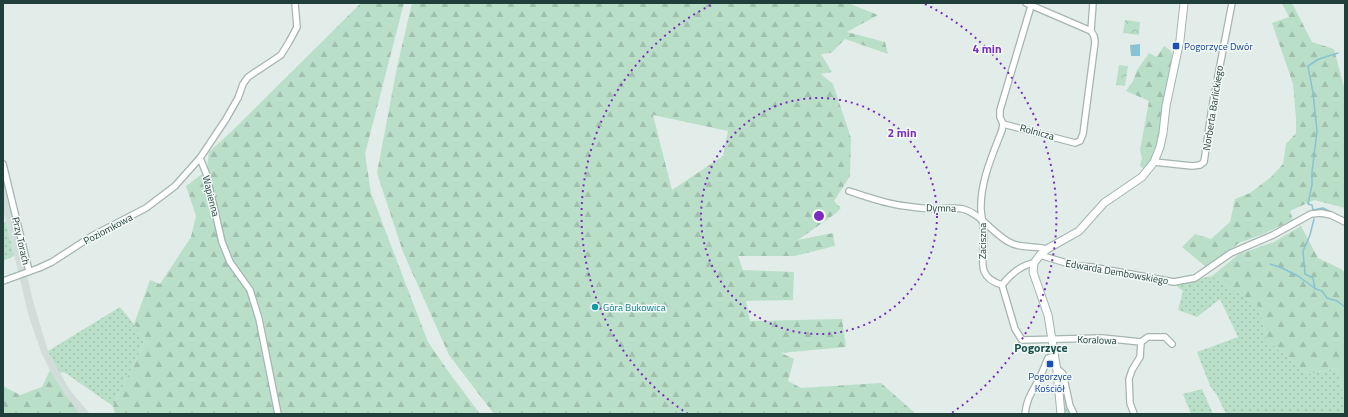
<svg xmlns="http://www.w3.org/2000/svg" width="1348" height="417" font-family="'Titillium Web',sans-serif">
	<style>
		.built { fill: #d0ddd8 }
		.grass { fill: url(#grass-dots) }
		.forest { fill: url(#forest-firs); fill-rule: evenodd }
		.park { fill: url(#park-crowns) }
		.water { fill: #87c2d5 }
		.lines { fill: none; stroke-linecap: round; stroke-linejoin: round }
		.stream { stroke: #87c2d5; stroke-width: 1.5 }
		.minor-casing { stroke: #a4b5b1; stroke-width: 8 }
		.tertiary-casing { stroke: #a4b5b1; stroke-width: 9 }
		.minor { stroke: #fff; stroke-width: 5.5 }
		.tertiary { stroke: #fff; stroke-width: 7 }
		.ring { fill: none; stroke: #7b2cbf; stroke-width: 2; stroke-dasharray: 2 4 }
		.transit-dot { fill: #1a4fb4; stroke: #f3f9f7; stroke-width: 1.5 }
		.culture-dot { fill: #0f9aa8; stroke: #f3f9f7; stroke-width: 1.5 }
		.labels { text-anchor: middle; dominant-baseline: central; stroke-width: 3; stroke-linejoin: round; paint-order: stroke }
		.transit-label { font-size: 10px; fill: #164399; stroke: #f3f9f7; text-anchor: start }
		.street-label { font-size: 10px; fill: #213f3a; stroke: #f3f9f7 }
		.culture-label { font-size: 10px; fill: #0d838f; stroke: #f3f9f7; text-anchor: start }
		.quarter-label { font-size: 12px; font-weight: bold; fill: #1b534b; stroke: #f3f9f7 }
		.centre { fill: #7b2cbf; stroke: #f3f9f7; stroke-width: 2 }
		.ring-label { font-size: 12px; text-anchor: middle; font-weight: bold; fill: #7b2cbf; stroke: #f3f9f7; stroke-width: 3; stroke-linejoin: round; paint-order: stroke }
	</style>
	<defs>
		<pattern id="grass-dots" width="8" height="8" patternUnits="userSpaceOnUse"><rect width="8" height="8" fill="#badfc8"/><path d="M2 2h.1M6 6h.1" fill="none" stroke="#a0c0ad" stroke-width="1.8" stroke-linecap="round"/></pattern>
		<pattern id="forest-firs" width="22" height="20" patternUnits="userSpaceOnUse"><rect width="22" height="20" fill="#badfc8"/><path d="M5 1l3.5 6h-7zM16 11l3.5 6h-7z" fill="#a0c0ad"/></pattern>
		<pattern id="park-crowns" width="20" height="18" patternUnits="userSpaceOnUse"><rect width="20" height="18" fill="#badfc8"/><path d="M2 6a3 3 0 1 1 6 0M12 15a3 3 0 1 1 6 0" fill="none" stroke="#a0c0ad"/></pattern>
	</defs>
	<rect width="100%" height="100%" fill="#e2ede9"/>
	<path class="built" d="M3 172 33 301 48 351 69 389 90 414H80L64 393 50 370 42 354 29 317 3 209Z"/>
	<g class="grass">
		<path d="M6 222 14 256 3 261V223Z"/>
		<path d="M1212 276 1259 306 1267 340 1308 374 1337 368 1345 401V414H1226L1217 395 1210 386 1197 352 1238 337 1220 299 1197 317 1178 310 1183 291 1174 284Z"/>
		<path d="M120 307 134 324 145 341 113 406 64 372 60 373 48 351Z"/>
		<path d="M1060 379 1063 380 1071 414H1064Z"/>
		<path d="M1202 389 1213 414H1191L1183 394Z"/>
	</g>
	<g class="forest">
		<path d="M361 3H404L365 154 371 193 428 342 448 371 480 414H280L263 318 252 288 232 260 225 240 207 169 209 152 232 131Z"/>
		<path d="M412 3H848L878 15 847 32 885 42 888 54 845 39 831 53 821 54 832 72 821 74 833 84 851 138 850 176 834 201 841 208 835 214 798 240 833 233 835 246 795 256H738L743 270 794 272 793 300 746 301 750 321 842 319 846 347 781 353 794 359 788 381 801 388 881 383 916 414H494L449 355 403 252 377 173 397 67ZM653 115 728 131 723 156 672 190Z"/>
		<path d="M1282 3H1292L1312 42 1334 49 1345 91V208L1314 200 1290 211 1293 220 1261 235 1239 243 1206 267 1182 247 1195 234 1211 239 1230 222 1235 199 1250 193 1271 177 1283 164 1286 144 1296 133V118L1293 84 1272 23 1289 17Z"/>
		<path d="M1164 46 1171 51 1173 59 1156 151 1145 170 1140 166 1142 158 1140 150 1149 101 1126 91 1133 81 1137 70 1149 53 1157 57Z"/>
		<path d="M202 174 219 239 228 264 248 289 258 320 275 414H115L113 406 145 341 134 324 150 280 160 284 191 237 196 216 186 186Z"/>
		<path d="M1301 226 1318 258 1341 269 1345 273V401L1337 368 1308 374 1267 340 1259 306 1212 276 1239 254 1274 242Z"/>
		<path d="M50 370 64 393 80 414H3V386L20 395 42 387Z"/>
	</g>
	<g class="park">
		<path d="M1125 20 1140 22 1139 35 1123 33Z"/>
		<path d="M1119 65 1128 66 1125 86 1116 85Z"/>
	</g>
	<path class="water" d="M1140 44V56H1131L1130 45Z"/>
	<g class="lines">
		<g class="stream">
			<path d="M1331 212 1323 208 1313 210 1312 205 1308 204 1312 185V172L1317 131 1313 93 1308 66 1319 59 1338 53"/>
			<path d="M1340 217 1345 218"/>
			<path d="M1314 219 1310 235 1303 251 1305 274 1313 278 1315 289"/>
			<path d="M1270 264 1282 268 1298 276 1316 289 1322 291 1327 298 1337 301 1345 307"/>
		</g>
		<g class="minor-casing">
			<g id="minor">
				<path d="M1026 3 1091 31 1093 3"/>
				<path d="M1003 124 1075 143 1080 141 1083 134 1095 42 1094 36 1091 31"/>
				<path d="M1003 124 1000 117V110L1031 6"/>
				<path d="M200 158 206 173 222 242 230 262 250 290 259 319 278 414"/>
				<path d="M1154 162 1192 166 1200 165 1204 162 1212 107 1232 3"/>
				<path d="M3 164 29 271"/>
				<path d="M849 191C867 197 886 204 905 206 916 208 928 209 939 209 947 209 956 207 963 209 982 214 995 237 1013 244 1024 248 1036 246 1047 249"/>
				<path d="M1040 255 1076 266 1092 267 1174 282 1195 278 1231 253 1273 235 1311 214 1321 213 1331 215 1345 222"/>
				<path d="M3 281 39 268 52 262 92 236 146 208 175 186 200 158 226 119 238 98 243 84 248 77 281 55 289 42 297 27 295 3"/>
				<path d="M1002 285 1015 329 1022 340 1102 338 1141 342 1140 357 1132 370 1129 379 1130 403 1134 414"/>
				<path d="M1002 285C975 277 984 259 984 237 984 228 982 219 981 210 980 182 992 156 1002 130L1003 124"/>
				<path d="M1002 285C1010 275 1020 265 1034 263"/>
				<path d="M1141 342 1148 337H1165L1172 344"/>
				<path d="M1057 371H1060L1063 374 1070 406 1074 414"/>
				<path d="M1025 414C1027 397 1032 393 1039 379 1042 373 1045 365 1048 358L1054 356"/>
			</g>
		</g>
		<g class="tertiary-casing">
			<path id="tertiary" d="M1061 414 1057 371 1048 315 1033 272 1034 263 1040 255 1047 249 1079 231 1104 203 1142 177 1154 162 1160 147 1163 133 1166 106 1180 40 1184 3"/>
		</g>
		<use href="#minor" class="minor"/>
		<use href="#tertiary" class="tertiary"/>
	</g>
	<g class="ring">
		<circle cx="819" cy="216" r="118"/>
		<path d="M688 414A237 237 0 0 1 713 4M925 4A237 237 0 0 1 950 414"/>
	</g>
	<g class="transit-dot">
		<rect x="1172" y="42" width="8" height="8" rx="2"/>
		<rect x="1046" y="360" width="8" height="8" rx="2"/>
	</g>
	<circle class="culture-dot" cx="595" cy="307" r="4"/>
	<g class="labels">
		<g class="transit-label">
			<text x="1184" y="46">Pogorzyce Dwór</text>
			<text x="1050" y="376" text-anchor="middle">Pogorzyce<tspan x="1050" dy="12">Kościół</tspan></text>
		</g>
		<g class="street-label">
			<text transform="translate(1213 108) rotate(-81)">Norberta Barlickiego</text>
			<text transform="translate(1037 132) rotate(15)">Rolnicza</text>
			<text transform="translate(211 196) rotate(76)">Wapienna</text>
			<text transform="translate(941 208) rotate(1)">Dymna</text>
			<text transform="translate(108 229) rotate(-28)">Poziomkowa</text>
			<text transform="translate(21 241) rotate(77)">Przy Torach</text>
			<text transform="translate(982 241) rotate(-90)">Zaciszna</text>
			<text transform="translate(1117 272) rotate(10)">Edwarda Dembowskiego</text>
			<text transform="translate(1097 340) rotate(2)">Koralowa</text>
		</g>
		<g class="culture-label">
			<text x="603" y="307">Góra Bukowica</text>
		</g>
		<g class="quarter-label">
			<text x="1041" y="347">Pogorzyce</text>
		</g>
	</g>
	<circle cx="819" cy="216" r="6" class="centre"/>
	<g class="ring-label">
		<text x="987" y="53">4 min</text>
		<text x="902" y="137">2 min</text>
	</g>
	<rect width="1348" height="417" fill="none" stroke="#213f3a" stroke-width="8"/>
</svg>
